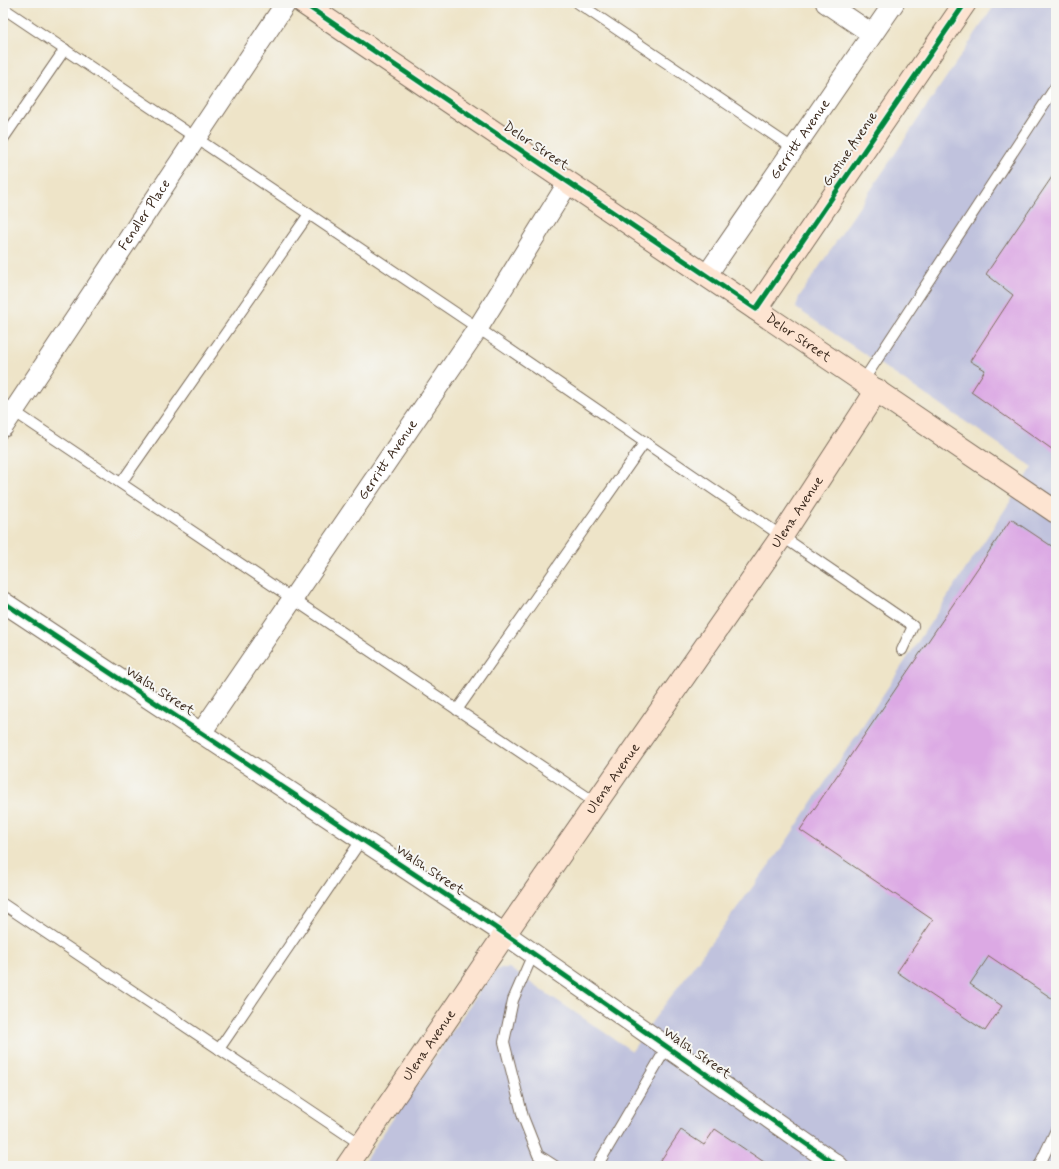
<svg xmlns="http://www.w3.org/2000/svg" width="1059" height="1169" font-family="Mynerve,sans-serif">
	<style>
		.industrial { fill: #c0c2dd }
		.building { fill: #dca9e4 }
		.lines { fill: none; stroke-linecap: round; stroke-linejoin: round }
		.lane-casing { stroke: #7a6b5a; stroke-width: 12 }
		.street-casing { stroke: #7a6b5a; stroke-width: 22 }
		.secondary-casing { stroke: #7a6b5a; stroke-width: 24 }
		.lane { stroke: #fff; stroke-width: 10 }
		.street { stroke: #fff; stroke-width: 20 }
		.secondary { stroke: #fde4d1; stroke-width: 22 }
		.cycleway-casing { stroke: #f6f6f2; stroke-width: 8 }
		.cycleway { stroke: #00873e; stroke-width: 5 }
		.labels { text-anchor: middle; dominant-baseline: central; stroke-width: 4; stroke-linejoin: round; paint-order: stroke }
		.street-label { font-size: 14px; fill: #3b2a1e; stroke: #f6f6f2 }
	</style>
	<rect width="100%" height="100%" fill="#f6f6f2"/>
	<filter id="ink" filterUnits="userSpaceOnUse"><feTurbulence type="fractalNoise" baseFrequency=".025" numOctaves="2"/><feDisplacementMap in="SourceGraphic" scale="8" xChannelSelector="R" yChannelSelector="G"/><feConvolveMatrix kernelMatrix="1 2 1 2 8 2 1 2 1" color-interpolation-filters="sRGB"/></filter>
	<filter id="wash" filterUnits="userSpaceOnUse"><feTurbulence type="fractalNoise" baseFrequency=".012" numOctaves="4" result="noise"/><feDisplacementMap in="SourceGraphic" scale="16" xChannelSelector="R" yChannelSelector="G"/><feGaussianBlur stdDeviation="0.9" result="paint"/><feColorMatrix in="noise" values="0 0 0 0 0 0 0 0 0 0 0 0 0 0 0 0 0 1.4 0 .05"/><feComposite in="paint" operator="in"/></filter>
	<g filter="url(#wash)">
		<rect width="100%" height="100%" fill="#eee4c8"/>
		<path class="industrial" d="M996 3H1056V1166H361L489 977 495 971 501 968H509L632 1051 651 1023 784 845 1033 467 796 308 799 297Z"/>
		<g id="blocks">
			<g class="building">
				<path d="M1056 171V452L971 392 985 370 970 361 1013 295 986 274Z"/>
				<path d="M1011 519 1056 549V1001L989 956 970 984 1002 1006 985 1031 897 972 933 920 800 830Z"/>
				<path d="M715 1129 770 1166H657L681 1130 704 1145Z"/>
			</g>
		</g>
	</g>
	<g filter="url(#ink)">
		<use href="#blocks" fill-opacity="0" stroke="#7a6b5a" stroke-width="1"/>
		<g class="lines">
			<g class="lane-casing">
				<g id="lane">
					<path d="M578 3 794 149"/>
					<path d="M3 8 478 328 913 626 902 650"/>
					<path d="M3 139 65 49"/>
					<path d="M863 381 1056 86"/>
					<path d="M3 404 596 803"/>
					<path d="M121 483 309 214"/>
					<path d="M457 710 645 442"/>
					<path d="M3 904 362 1145"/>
					<path d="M533 954 513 1000 504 1042 523 1117 538 1155 555 1166"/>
					<path d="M219 1049 362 839"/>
					<path d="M597 1166 667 1047"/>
					<path d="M1039 1166 1056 1130"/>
				</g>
			</g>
			<g class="street-casing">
				<g id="street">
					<path d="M826 3 872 34"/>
					<path id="s1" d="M706 276 894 3"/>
					<path id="s2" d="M3 427 286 3"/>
					<path d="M3 602 505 934 838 1166"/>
					<path id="s3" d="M201 733 478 328 568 183"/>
				</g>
			</g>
			<g class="secondary-casing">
				<g id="secondary">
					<path id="s4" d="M303 3 1056 512"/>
					<path d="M756 309 965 3"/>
					<path id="s5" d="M347 1166 505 934 782 536 877 390"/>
				</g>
			</g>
			<use href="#lane" class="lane"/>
			<use href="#street" class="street"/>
			<use href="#secondary" class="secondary"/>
			<g class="cycleway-casing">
				<g id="cycleway">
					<path d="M303 3 756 309 965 3"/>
					<path d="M3 602 505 934 838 1166"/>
				</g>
			</g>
			<use href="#cycleway" class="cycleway"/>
		</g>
	</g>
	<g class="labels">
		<g class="street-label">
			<text stroke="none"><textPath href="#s1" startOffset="166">Gerritt Avenue</textPath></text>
			<text transform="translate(536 146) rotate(34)">Delor Street</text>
			<text transform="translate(850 149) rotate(-56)">Gustine Avenue</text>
			<text stroke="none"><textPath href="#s2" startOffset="255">Fendler Place</textPath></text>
			<text stroke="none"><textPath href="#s4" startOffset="598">Delor Street</textPath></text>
			<text stroke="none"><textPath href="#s3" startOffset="331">Gerritt Avenue</textPath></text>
			<text stroke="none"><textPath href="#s5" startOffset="794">Ulena Avenue</textPath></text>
			<text transform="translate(160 691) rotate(33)">Walsh Street</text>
			<text stroke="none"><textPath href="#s5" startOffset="470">Ulena Avenue</textPath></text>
			<text transform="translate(430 870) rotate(34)">Walsh Street</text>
			<text stroke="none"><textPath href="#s5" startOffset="146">Ulena Avenue</textPath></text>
			<text transform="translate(697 1053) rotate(35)">Walsh Street</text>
		</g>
	</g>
	<rect width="1059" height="1169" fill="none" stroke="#f6f6f2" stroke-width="16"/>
</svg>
